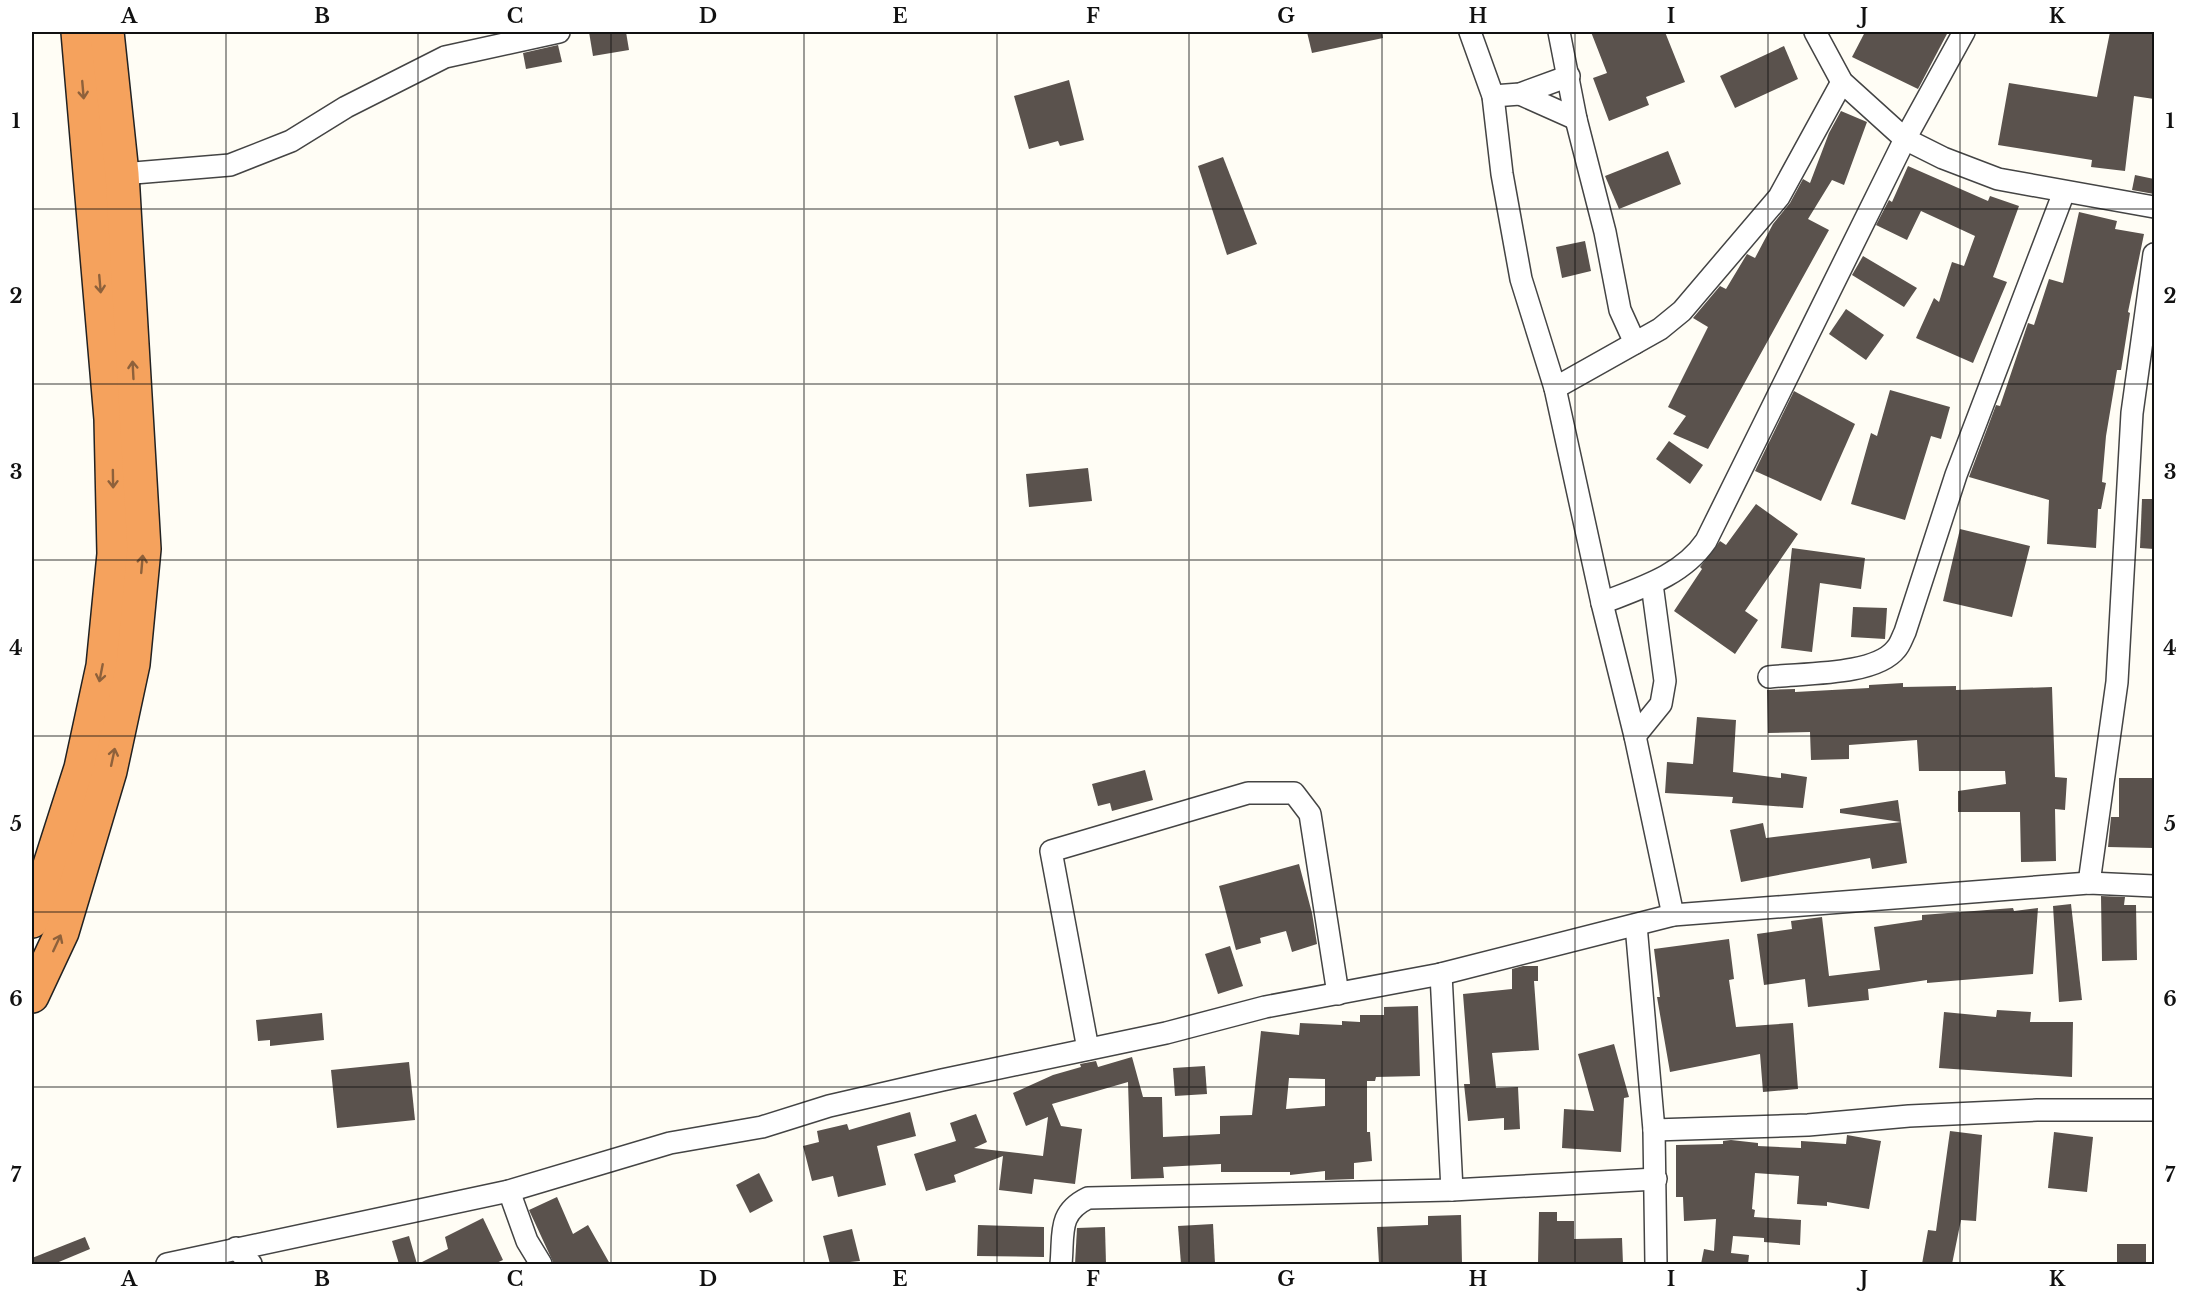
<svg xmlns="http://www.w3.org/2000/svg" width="2186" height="1296" font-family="'Libre Baskerville',serif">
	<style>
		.building { fill: #5a524d; fill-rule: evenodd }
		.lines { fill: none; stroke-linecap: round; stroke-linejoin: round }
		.street-casing { stroke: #444; stroke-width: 24 }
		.highway-casing { stroke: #222; stroke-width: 36 }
		.street { stroke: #fff; stroke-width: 21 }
		.highway { stroke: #f5a25d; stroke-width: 33 }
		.oneway { stroke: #8e613b }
		.grid { fill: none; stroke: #111; stroke-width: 1.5; stroke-opacity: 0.55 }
		.neatline { fill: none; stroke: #111; stroke-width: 2 }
		.grid-label { font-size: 20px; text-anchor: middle; font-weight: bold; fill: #111 }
	</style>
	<rect width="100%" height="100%" fill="#fffdf5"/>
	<g class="building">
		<path d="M589 32H626L629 50 593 56Z"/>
		<path d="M1307 32H1382L1383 38 1312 53Z"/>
		<path d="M1591 32H1665L1685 82 1646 97 1649 105 1609 121 1593 78 1607 73Z"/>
		<path d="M1865 32H1948L1918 89 1852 57Z"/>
		<path d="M2110 32H2154V99L2134 96 2125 171 2091 167 2092 160 1998 145 2009 83 2097 97Z"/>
		<path d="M558 45 562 62 526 69 523 53Z"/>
		<path d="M1784 46 1798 79 1735 108 1720 76Z"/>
		<path d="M1069 80 1084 140 1060 146 1058 141 1029 149 1014 96Z"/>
		<path d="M1841 111 1867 122 1844 185 1832 180 1808 219 1829 230 1708 449 1673 434 1686 416 1668 407 1708 327 1693 318 1720 286 1726 289 1747 254 1755 258 1773 224 1790 203 1803 179 1810 183 1829 133Z"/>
		<path d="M1668 151 1681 184 1619 209 1605 176Z"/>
		<path d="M1223 157 1257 244 1227 255 1198 166Z"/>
		<path d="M1908 166 1988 201 1990 196 2019 206 1993 277 2007 282 1973 363 1916 338 1934 298 1939 302 1952 262 1964 266 1975 236 1921 211 1907 240 1876 225 1889 200 1892 202Z"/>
		<path d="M2135 175 2154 179V194L2132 190Z"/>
		<path d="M2079 212 2117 221 2115 229 2144 234 2128 312 2130 313 2121 370H2117L2106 436 2102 482 2106 483 2101 509H2098L2096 548 2047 544 2049 500 1969 477 1996 405 2000 406 2028 323 2034 325 2049 279 2063 283Z"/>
		<path d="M1585 241 1591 271 1562 278 1556 247Z"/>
		<path d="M1863 256 1917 288 1904 307 1852 275Z"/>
		<path d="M1846 309 1884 335 1866 360 1829 334Z"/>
		<path d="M1890 390 1950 407 1941 439 1931 436 1905 520 1851 504 1871 433 1877 436Z"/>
		<path d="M1794 391 1855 424 1821 501 1755 471Z"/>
		<path d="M1669 441 1703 465 1690 484 1656 459Z"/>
		<path d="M1088 468 1092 501 1029 507 1026 474Z"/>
		<path d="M2142 499H2154V549L2140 548Z"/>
		<path d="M1756 504 1798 534 1745 611 1758 620 1735 654 1674 611 1702 569 1700 567 1720 541 1726 545Z"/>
		<path d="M1960 529 2030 546 2012 617 1943 601Z"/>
		<path d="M1792 548 1865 558 1861 589 1820 583 1812 652 1781 648Z"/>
		<path d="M1853 607 1887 608 1885 639 1851 637Z"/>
		<path d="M1903 683V687L1956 686V690L2052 687 2055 777 2067 778 2065 810 2055 809 2056 861 2021 862 2020 812H1958V791L2006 784 2005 771H1919L1917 740 1849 745V759L1811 760 1810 732 1768 733 1767 690 1795 689V692L1869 688V685Z"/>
		<path d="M1697 717 1736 720 1733 772 1781 778V773L1807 777 1803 808 1732 803 1733 797 1665 793 1667 762 1693 764Z"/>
		<path d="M1145 770 1153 800 1112 811 1110 803 1098 806 1092 784Z"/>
		<path d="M2119 778H2154V848L2108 847 2111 817H2119Z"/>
		<path d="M1898 800 1901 822 1840 813V809Z"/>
		<path d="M1901 822 1907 863 1872 869 1870 858 1741 882 1730 830 1763 823 1766 838Z"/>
		<path d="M1299 864 1312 913 1317 944 1292 952 1286 931 1260 938 1261 943 1236 950 1219 886Z"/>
		<path d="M2101 896 2125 897 2124 905H2136L2137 960 2102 961Z"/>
		<path d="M2071 904 2082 1000 2059 1002 2053 906Z"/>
		<path d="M2013 908 2014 911 2038 908 2033 974 1927 983V980L1868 989 1869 1000 1808 1007 1805 979 1764 985 1757 934 1792 929 1791 921 1822 917 1829 976 1880 970 1874 927 1922 920V915Z"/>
		<path d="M1729 939 1734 979 1729 980 1736 1027 1793 1023 1798 1089 1763 1092 1760 1054 1670 1072 1657 997H1660L1654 949Z"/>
		<path d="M1230 946 1243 986 1218 994 1205 954Z"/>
		<path d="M1523 966H1538V981H1534L1539 1050 1492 1053 1496 1088 1518 1087 1520 1129 1504 1130V1118L1468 1121 1464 1084H1470L1463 994 1512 989V969Z"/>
		<path d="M1418 1006 1420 1076 1376 1077 1375 1081H1367V1132H1370L1372 1161 1354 1163V1179L1325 1180V1171L1290 1175V1172H1221V1164L1163 1167 1164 1178 1131 1179 1128 1082 1052 1104 1061 1126 1082 1129 1075 1184 1034 1179 1032 1194 999 1190 1003 1156 954 1175 956 1182 926 1191 914 1154 956 1141 950 1123 976 1114 987 1142 974 1148 1043 1156 1048 1117 1026 1126 1013 1093 1053 1075 1081 1067 1080 1064 1096 1061 1098 1067 1132 1057 1143 1097H1162L1163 1137 1220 1134V1116L1252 1115 1261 1031 1299 1035 1300 1023 1342 1025V1021L1360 1022V1015H1384V1007ZM1289 1078 1325 1079V1106L1286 1109Z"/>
		<path d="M1997 1010 2031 1012 2030 1022H2073L2072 1077 1939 1068 1944 1012 1996 1017Z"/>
		<path d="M322 1013 324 1040 270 1046V1040L258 1041 256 1020Z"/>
		<path d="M1614 1044 1629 1097 1624 1098 1621 1152 1562 1148 1564 1109 1594 1111 1578 1054Z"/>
		<path d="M409 1062 415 1120 337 1128 331 1070Z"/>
		<path d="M1205 1066 1207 1094 1175 1096 1173 1068Z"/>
		<path d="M910 1112 916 1136 877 1146 886 1185 838 1197 833 1176 812 1181 803 1146 819 1142 817 1131 847 1124 849 1130Z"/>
		<path d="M1950 1131 1982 1135 1976 1221 1961 1220 1952 1264H1922L1928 1230 1936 1231Z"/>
		<path d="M2054 1132 2093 1137 2087 1192 2048 1188Z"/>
		<path d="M1847 1135 1881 1141 1869 1209 1827 1202V1206L1797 1204 1799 1176 1755 1173 1752 1209 1755 1210 1754 1217 1801 1220 1800 1245 1764 1242V1238L1733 1236 1731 1253 1749 1255 1748 1264H1701L1704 1249 1714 1251 1716 1219 1684 1221 1683 1197H1676V1145L1723 1144V1141L1731 1140 1758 1143V1146L1801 1148V1141L1846 1144Z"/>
		<path d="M759 1173 773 1201 750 1213 736 1185Z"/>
		<path d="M557 1197 573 1234 588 1225 610 1264H554L529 1210Z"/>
		<path d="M1539 1212H1557V1221H1574V1239L1622 1238 1623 1264H1538Z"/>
		<path d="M1461 1215 1462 1264H1379L1377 1227 1428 1225V1216Z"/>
		<path d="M483 1218 503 1260 494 1264H418L448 1249 445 1237Z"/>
		<path d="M1213 1224 1215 1264H1181L1178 1226Z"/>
		<path d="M978 1225 1044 1227V1257L977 1256Z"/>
		<path d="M1105 1227 1106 1264H1075L1077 1228Z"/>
		<path d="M852 1229 860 1261 830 1264 823 1236Z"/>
		<path d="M409 1236 417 1264H399L392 1241Z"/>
		<path d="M85 1237 90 1249 54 1264H32V1258Z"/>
		<rect x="2117" y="1244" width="29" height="20"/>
	</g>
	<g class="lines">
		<g class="street-casing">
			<g id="street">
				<path d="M1470 32 1493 96 1502 174 1521 279 1555 388 1602 603 1635 736 1673 915"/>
				<path d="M1559 32 1576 119 1605 232 1620 310 1635 343"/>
				<path d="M1815 32 1842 82 1905 139 1943 158 1998 179 2154 207"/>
				<path d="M1520 94 1576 119"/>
				<path d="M1493 96 1520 94 1569 76"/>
				<path d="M122 174 230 165 291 141 346 107 445 57 559 32"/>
				<path d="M1555 388 1660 329 1682 311 1779 197 1842 82"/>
				<path d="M1602 603C1640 588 1682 576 1706 541L1905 139 1964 32"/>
				<path d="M1769 677C1801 673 1875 676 1896 649 1900 645 1902 638 1905 632L1956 475 2064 192"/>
				<path d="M1635 736 1661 704 1665 681 1652 584"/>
				<path d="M2089 883 2117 682 2132 413 2154 254"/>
				<path d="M1636 925 1654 1130 1808 1125 1909 1116 2037 1110H2154"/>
				<path d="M1441 974 1452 1190"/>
				<path d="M1088 1049 1051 851 1248 793H1294L1310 814 1338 994"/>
				<path d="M1654 1130 1656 1264"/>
				<path d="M509 1191 527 1241 541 1264"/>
				<path d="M236 1248 251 1264"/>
				<path d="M167 1264 509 1191 670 1143 762 1127 829 1106 942 1080 1166 1033 1265 1007 1441 974 1673 915 2089 883 2154 886"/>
				<path d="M1061 1264C1064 1234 1057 1213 1088 1198L1452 1190 1656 1179"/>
			</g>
		</g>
		<g class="highway-casing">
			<g id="highway">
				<path d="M32 921 81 768 103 666 114 554 111 419 78 32"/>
				<path d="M32 996 62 932 110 771 133 664 144 549 122 174 107 32"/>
			</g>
		</g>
		<use href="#street" class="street"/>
		<use href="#highway" class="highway"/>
	</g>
	<defs><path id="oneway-shaft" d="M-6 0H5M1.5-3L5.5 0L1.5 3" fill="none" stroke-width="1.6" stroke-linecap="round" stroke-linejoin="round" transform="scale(1.5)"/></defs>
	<g class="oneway">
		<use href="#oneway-shaft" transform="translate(83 90) rotate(85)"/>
		<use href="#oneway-shaft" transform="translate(100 284) rotate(85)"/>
		<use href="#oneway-shaft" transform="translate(133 370) rotate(-93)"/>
		<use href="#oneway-shaft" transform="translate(113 479) rotate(89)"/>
		<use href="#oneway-shaft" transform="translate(142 564) rotate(-85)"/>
		<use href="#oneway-shaft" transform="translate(101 673) rotate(101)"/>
		<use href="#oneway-shaft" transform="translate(113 757) rotate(-78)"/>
		<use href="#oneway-shaft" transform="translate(57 943) rotate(-65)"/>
	</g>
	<path class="grid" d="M226 32V1264M418 32V1264M611 32V1264M804 32V1264M997 32V1264M1189 32V1264M1382 32V1264M1575 32V1264M1768 32V1264M1960 32V1264M32 209H2154M32 384H2154M32 560H2154M32 736H2154M32 912H2154M32 1087H2154"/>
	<rect width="2186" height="1296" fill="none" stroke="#ffffff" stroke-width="66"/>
	<rect x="33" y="33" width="2120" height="1230" class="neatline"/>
	<g class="grid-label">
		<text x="129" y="23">A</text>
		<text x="322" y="23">B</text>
		<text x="515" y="23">C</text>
		<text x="708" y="23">D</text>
		<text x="900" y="23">E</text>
		<text x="1093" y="23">F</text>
		<text x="1286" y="23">G</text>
		<text x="1478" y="23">H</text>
		<text x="1671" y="23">I</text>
		<text x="1864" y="23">J</text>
		<text x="2057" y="23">K</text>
		<text x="16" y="128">1</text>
		<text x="2170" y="128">1</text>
		<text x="16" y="303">2</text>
		<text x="2170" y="303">2</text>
		<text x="16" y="479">3</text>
		<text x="2170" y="479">3</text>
		<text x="16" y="655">4</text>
		<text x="2170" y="655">4</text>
		<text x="16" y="831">5</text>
		<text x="2170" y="831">5</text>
		<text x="16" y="1006">6</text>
		<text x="2170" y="1006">6</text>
		<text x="16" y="1182">7</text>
		<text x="2170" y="1182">7</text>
		<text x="129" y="1286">A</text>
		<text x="322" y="1286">B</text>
		<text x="515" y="1286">C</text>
		<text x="708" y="1286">D</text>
		<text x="900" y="1286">E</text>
		<text x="1093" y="1286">F</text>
		<text x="1286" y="1286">G</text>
		<text x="1478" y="1286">H</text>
		<text x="1671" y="1286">I</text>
		<text x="1864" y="1286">J</text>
		<text x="2057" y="1286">K</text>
	</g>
</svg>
